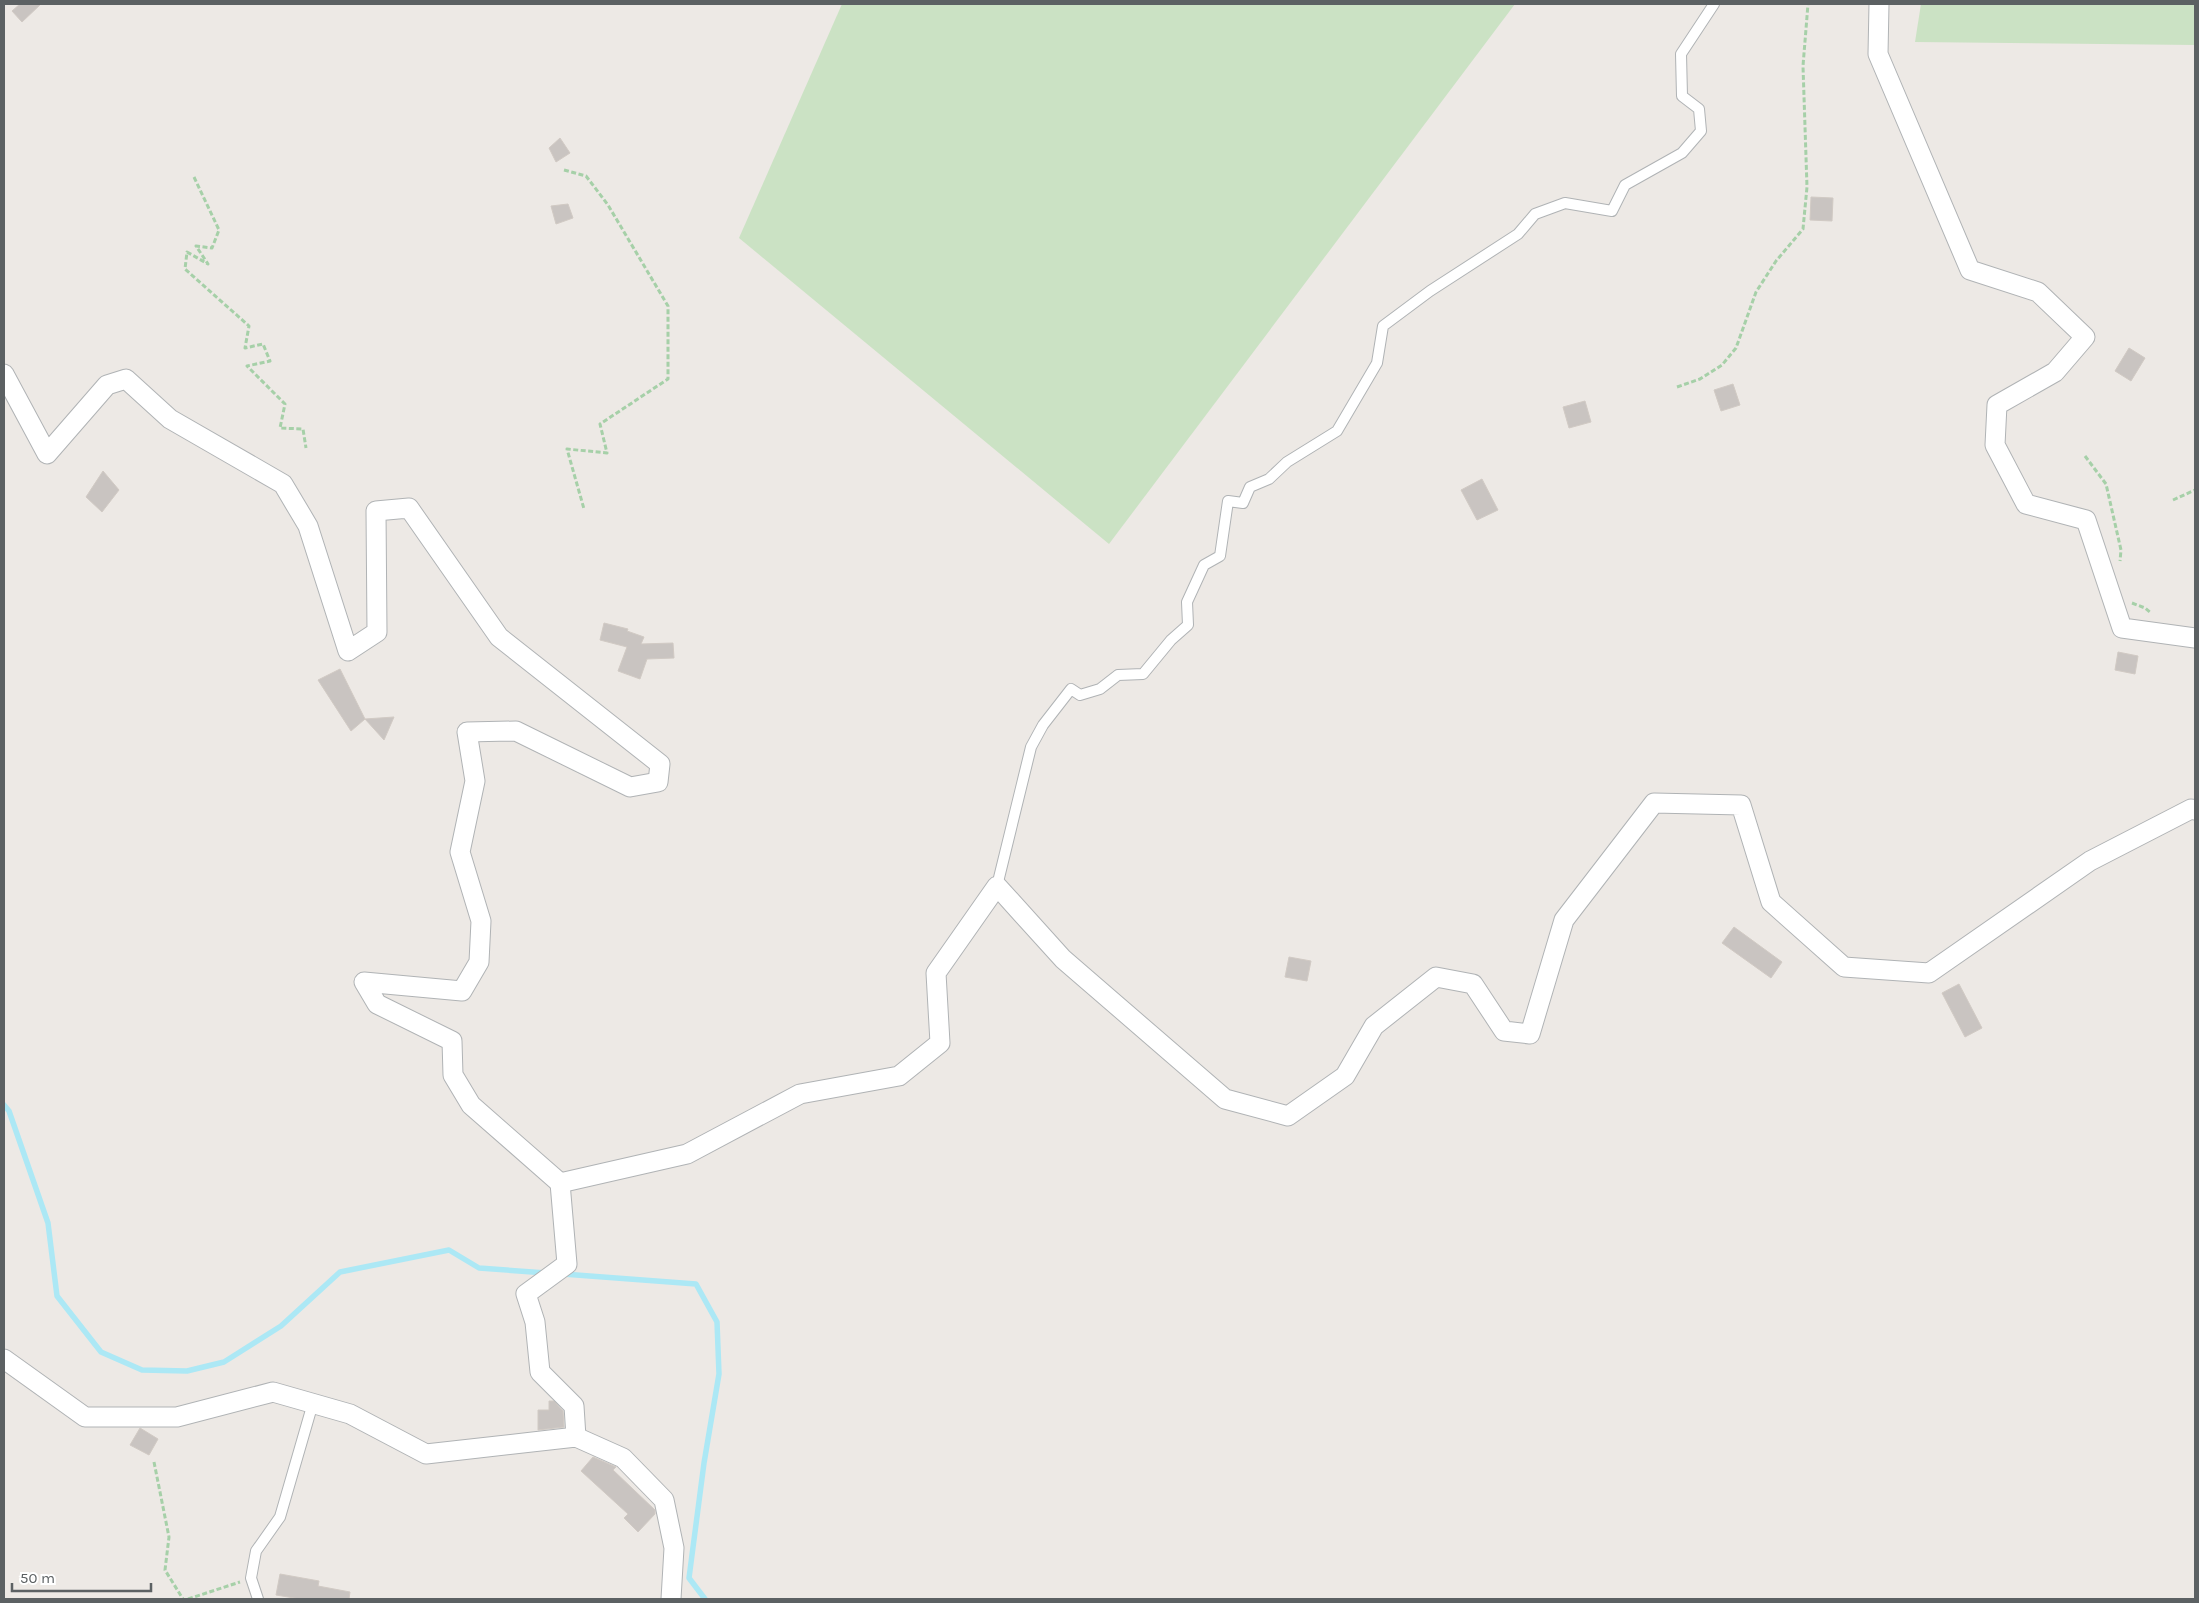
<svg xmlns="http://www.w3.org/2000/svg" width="2199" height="1603" font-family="Karla,sans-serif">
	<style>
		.green { fill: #cbe2c4 }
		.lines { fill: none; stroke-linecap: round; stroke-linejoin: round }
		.stream { stroke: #ace8f5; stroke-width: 5.5 }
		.building { fill: #c9c4c1; stroke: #d1cac4 }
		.service-casing { stroke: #b0b3b5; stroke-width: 12 }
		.minor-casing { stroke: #b0b3b5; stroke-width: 21 }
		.path { stroke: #a6d0a8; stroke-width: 3; stroke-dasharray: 5 2.5; stroke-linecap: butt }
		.service { stroke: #fff; stroke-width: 10 }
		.minor { stroke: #fff; stroke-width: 19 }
	</style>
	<rect width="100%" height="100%" fill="#ede9e5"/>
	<g class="green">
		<path d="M842 4H1515L1109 544 739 238Z"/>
		<path d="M1921 4H2195V45L1915 42Z"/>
	</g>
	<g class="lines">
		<g class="stream">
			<path d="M4 1105 9 1111 48 1223 57 1296 101 1352 142 1370 187 1371 224 1362 281 1326 340 1272 449 1250 479 1268 546 1273"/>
			<path d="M563 1274 696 1284 717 1322 719 1374 704 1463 689 1578 705 1599"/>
		</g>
	</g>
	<g class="building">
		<path d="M20 4H41L22 22 12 11Z"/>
		<path d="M560 138 570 153 556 162 549 148Z"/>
		<path d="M1811 197 1833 198 1832 221 1810 220Z"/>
		<path d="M568 204 573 218 556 224 551 206Z"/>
		<path d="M2129 348 2145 358 2131 381 2115 371Z"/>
		<path d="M1733 384 1740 405 1721 411 1714 390Z"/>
		<path d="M1585 401 1591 422 1569 428 1563 407Z"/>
		<path d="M103 471 119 490 102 512 86 497Z"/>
		<path d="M1482 479 1498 510 1477 520 1461 490Z"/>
		<path d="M604 623 628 629 627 631 644 637 641 644 673 643 674 658 647 659 640 679 618 671 627 647 600 640Z"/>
		<path d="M2118 652 2138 656 2135 674 2115 670Z"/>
		<path d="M340 669 365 719 351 731 318 680Z"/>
		<path d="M394 717 384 740 365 719Z"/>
		<path d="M1734 927 1782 962 1771 978 1722 943Z"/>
		<path d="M1289 957 1311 961 1307 981 1285 977Z"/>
		<path d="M1959 984 1982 1028 1965 1037 1942 993Z"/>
		<path d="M549 1401H554L563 1411 564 1427 538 1430V1410H549Z"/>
		<path d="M140 1428 158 1439 149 1455 130 1445Z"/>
		<path d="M593 1457 616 1467 613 1470 655 1510V1514L638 1532 624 1518 628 1514 581 1471Z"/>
		<path d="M280 1574 319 1581 318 1586 350 1592 349 1599H300L276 1595Z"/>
	</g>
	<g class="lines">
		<g class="service-casing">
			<g id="service">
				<path d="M997 886 1031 747 1043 725 1071 689 1080 695 1100 689 1118 675 1143 674 1171 640 1188 625 1187 602 1204 565 1220 556 1228 501 1243 503 1250 487 1269 479 1287 462 1337 431 1377 363 1383 326 1430 291 1518 234 1535 214 1565 203 1612 211 1625 185 1682 153 1701 131 1699 109 1682 96 1681 54 1714 4"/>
				<path d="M258 1599 251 1578 256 1551 280 1517 313 1403"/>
			</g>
		</g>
		<g class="minor-casing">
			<g id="minor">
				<path d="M1879 4 1878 54 1970 270 2038 292 2085 337 2055 372 1997 405 1995 445 2026 504 2086 520 2122 628 2195 638"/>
				<path d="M4 374 47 454 107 385 126 379 170 419 283 484 308 526 348 651 377 632 376 511 409 508 499 637 660 764 658 782 630 787 516 731 467 732 475 781 460 852 481 921 479 962 462 991 364 982 377 1004 452 1041 453 1075 471 1105 560 1183"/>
				<path d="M4 1359 85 1417H177L273 1392 350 1414 426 1454 576 1437 623 1458 664 1500 674 1548 671 1599"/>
				<path d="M576 1437 574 1406 540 1372 535 1322 526 1294 567 1264 560 1183 687 1154 800 1094 899 1076 940 1043 936 973 997 886 1063 959 1225 1099 1288 1116 1345 1076 1374 1026 1436 977 1473 984 1504 1031 1530 1034 1564 920 1654 803 1741 805 1771 902 1844 967 1929 973 2090 861 2191 809 2195 810"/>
			</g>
		</g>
		<g class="path">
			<path d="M564 170 586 176 608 205 668 306V379L600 424 607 453 567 449 584 509"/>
			<path d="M194 177 219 230 212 248 196 246 208 264 187 252 185 269 249 326 245 348 263 344 270 361 247 366 285 404 280 428 303 429 306 448"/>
			<path d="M1677 387 1700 379 1722 365 1736 348 1756 292 1776 261 1803 229 1807 187 1803 66 1808 4"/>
			<path d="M2085 456 2106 484 2121 550 2120 561"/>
			<path d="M2173 500 2195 490"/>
			<path d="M2132 603 2145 608 2151 613"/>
			<path d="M154 1462 169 1537 165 1570 183 1599"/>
			<path d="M188 1599 240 1582"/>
		</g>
		<use href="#service" class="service"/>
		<use href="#minor" class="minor"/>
	</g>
	<rect width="2199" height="1603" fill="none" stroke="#5c6163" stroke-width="10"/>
	<path d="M12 1583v8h139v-8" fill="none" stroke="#5c6163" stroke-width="2.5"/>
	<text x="20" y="1583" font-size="15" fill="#5c6163" stroke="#ffffff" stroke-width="4" paint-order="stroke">50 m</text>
</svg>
